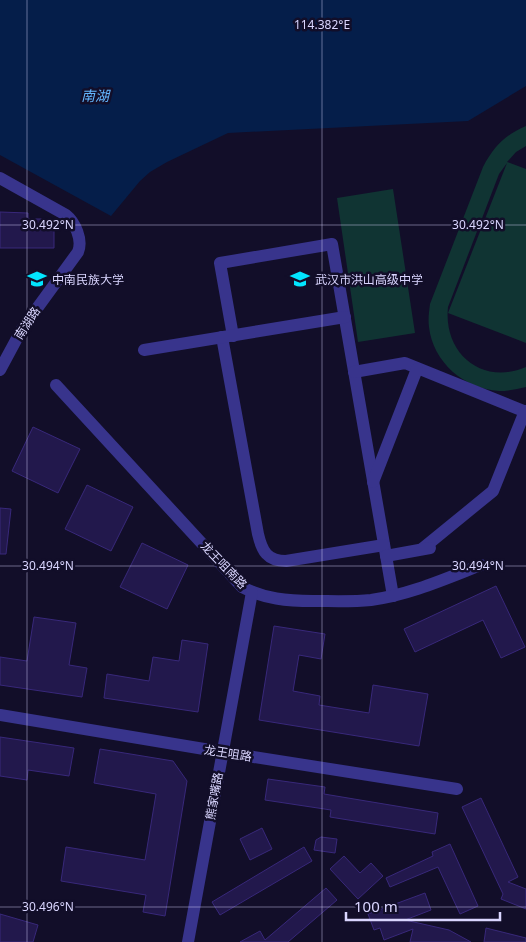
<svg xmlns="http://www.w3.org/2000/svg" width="526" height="942" font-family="'Noto Sans','Noto Sans SC',sans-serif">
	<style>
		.green { fill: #103433 }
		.water { fill: #051e4a }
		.building { fill: #22184c; stroke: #38287a }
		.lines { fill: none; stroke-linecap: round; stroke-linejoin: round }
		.minor { stroke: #38348c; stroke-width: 12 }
		.ticks { fill: none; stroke: #dad6ff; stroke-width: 1; stroke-opacity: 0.45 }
		.labels { text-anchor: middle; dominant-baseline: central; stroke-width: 5; stroke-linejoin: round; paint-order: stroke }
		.poi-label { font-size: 12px; fill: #dad6ff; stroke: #120e29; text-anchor: start }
		.street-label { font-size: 12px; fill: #dad6ff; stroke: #120e29 }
		.water-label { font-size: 14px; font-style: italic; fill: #64b7ff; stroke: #120e29 }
		.ticks-label { font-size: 12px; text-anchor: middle; fill: #dad6ff; stroke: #120e29; stroke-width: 5; stroke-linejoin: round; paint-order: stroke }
	</style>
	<rect width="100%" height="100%" fill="#120e29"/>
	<g class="green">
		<path d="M526 126V146L516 152 507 162 526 169V343L448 313 507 163 499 174 448 307C443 353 482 386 526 367V387C517 389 508 391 499 391 464 389 433 362 429 327 428 319 429 312 430 304L483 167C494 146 505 135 526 126Z"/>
		<path d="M393 189 415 333 358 342 337 198Z"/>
	</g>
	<path class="water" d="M0 0H526V86L468 121 228 133 167 162 150 172 140 181 111 216 0 155Z"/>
	<g class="building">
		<path d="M0 212 28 213V219H42V226H54V248H0Z"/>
		<path d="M33 427 80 449 58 493 12 471Z"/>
		<path d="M87 485 133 507 111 551 65 529Z"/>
		<path d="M0 508 11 509 6 554H0Z"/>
		<path d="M142 543 188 565 167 609 120 587Z"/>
		<path d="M496 586 525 647 501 658 483 620 415 652 404 629Z"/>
		<path d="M34 617 76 623 69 665 87 668 82 697 0 685V657L27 661Z"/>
		<path d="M274 626 325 634 321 659 299 655 293 691 320 696 319 705 369 713 373 685 428 694 419 746 259 720Z"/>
		<path d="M182 640 208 644 198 712 104 698 107 674 149 681 153 657 179 661Z"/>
		<path d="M0 737 74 748 69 776 28 770 27 780 0 776Z"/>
		<path d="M100 749 173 761 187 781 165 916 143 912 146 895 61 881 66 847 145 860 156 794 94 783Z"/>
		<path d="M268 779 325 787 324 794 438 813 435 834 330 817 331 810 265 800Z"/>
		<path d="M481 798 518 877 508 882 526 889V909L501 899 503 894 462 807Z"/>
		<path d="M262 828 272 849 250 860 240 839Z"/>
		<path d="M321 837 337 839 335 853 314 850 316 840Z"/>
		<path d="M450 844 478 906 460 914 438 867 390 887 386 878 433 856 432 852Z"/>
		<path d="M304 847 312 861 220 915 212 902Z"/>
		<path d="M344 856 360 873 371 863 383 876 358 899 330 869Z"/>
		<path d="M326 888 337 900 288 942H240L260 931 265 940Z"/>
		<path d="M425 893 431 910 405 920 449 930 471 942H410L413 929 384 940 380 928 374 930 368 914Z"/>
		<path d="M0 914 38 925 33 942H0Z"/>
		<path d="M486 928 526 938V942H484Z"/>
	</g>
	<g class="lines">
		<g class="minor">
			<path d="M0 178 66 215C75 222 83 240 78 252L22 329 0 370"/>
			<path d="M233 336 220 263 332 244 393 596"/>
			<path d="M222 337 258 534C262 551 267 561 286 561L384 545"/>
			<path d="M144 350 345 317"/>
			<path d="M354 372 405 363 526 412"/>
			<path d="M56 385 242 587C264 599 288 601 313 601 332 601 352 602 371 600 409 595 445 579 481 565"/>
			<path d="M373 482 417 369"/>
			<path d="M422 549 493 491 525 411"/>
			<path d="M386 556 430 548"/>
			<path d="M0 715 222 752 457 789"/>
			<path d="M188 942 252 592"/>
		</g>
	</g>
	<path class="ticks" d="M27 0V942M322 0V942M0 225H526M0 566H526M0 907H526"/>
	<defs>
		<g id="university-bare" transform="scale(1.5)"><path d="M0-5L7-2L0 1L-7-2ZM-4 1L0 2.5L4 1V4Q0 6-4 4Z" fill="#02e5ff" stroke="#120e29" stroke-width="2.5" paint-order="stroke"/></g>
		<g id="school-bare" transform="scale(1.5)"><path d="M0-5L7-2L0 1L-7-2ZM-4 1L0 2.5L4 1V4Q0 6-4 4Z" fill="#02e5ff" stroke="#120e29" stroke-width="2.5" paint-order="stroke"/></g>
	</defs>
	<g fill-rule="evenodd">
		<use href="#university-bare" x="37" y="279"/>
		<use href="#school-bare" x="300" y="279"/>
	</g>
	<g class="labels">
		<g class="poi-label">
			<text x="52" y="279">中南民族大学</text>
			<text x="315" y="279">武汉市洪山高级中学</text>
		</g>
		<g class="street-label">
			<text transform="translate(27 323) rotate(-57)">南湖路</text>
			<text transform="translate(224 565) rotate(46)">龙王咀南路</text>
			<text transform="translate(228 753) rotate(9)">龙王咀路</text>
			<text transform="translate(214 796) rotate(-80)">熊家嘴路</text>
		</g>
		<g class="water-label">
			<text x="95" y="95">南湖</text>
		</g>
	</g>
	<g class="ticks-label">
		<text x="322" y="29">114.382°E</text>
		<text x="478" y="229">30.492°N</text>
		<text x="48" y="229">30.492°N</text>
		<text x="478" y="570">30.494°N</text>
		<text x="48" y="570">30.494°N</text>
		<text x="48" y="911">30.496°N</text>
	</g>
	<path d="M346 912v8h154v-8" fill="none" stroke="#dad6ff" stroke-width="2.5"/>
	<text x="354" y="912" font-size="15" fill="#dad6ff" stroke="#120e29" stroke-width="4" paint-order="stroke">100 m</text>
</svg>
